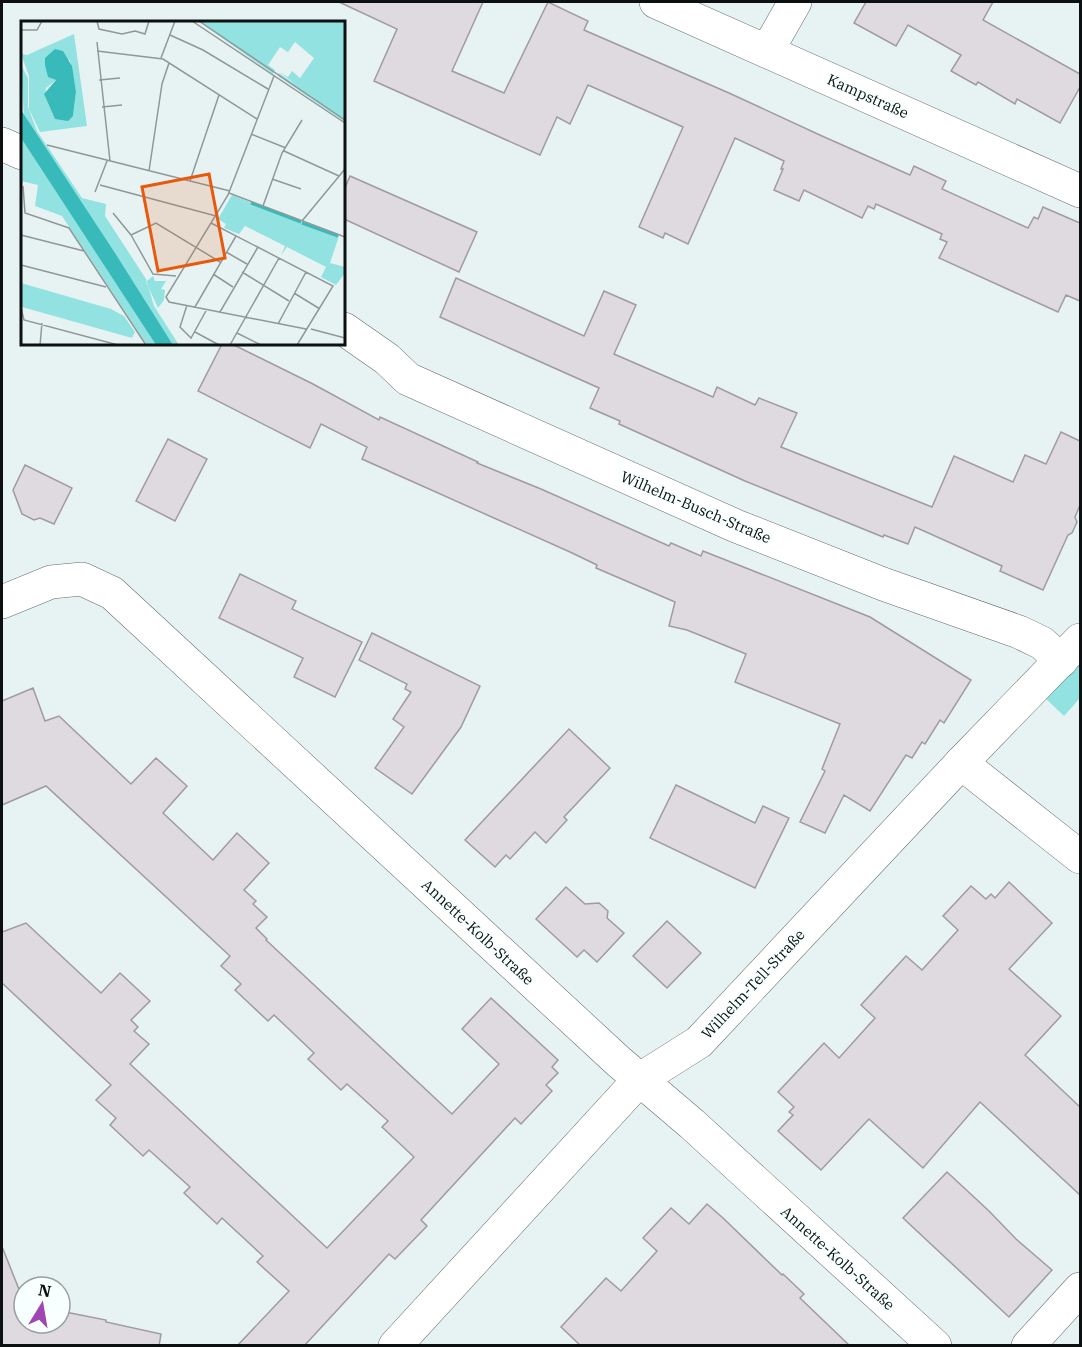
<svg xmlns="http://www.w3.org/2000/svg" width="1082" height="1347" font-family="'IBM Plex Serif',serif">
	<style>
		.green { fill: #92e2e1 }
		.building { fill: #dfd9e0; stroke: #a09aa1; stroke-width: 1.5 }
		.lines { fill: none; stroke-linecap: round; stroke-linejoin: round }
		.minor-casing { stroke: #626c6c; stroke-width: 34 }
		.minor { stroke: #fff; stroke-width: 33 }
		.labels { text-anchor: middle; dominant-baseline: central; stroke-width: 4.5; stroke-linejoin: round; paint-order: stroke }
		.street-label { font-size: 15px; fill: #0c1010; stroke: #f8ffff }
		.inset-river { fill: none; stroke: #39baba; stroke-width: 3 }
		.inset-road { fill: none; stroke: #8f9898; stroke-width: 1.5 }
		.view { fill: #e8590c; fill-opacity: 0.15; stroke: #e8590c; stroke-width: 3 }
		.inset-edge { fill: none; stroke: #0c1010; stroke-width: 3 }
	</style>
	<rect width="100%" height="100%" fill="#e7f3f2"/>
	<path class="green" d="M1076 664 1080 667V698L1064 716 1044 697Z"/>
	<g class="building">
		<path d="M339 2H483L452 71 504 93 548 2 588 21 584 30 729 93 822 136 910 175 914 166 946 181 942 189 1028 228 1034 217 1038 219 1043 207 1080 223V301L1066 295 1058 312 939 258 947 242 940 239 942 234 876 204 874 209 868 206 862 218 804 190 799 201 774 190 783 169H781L784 161 735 138 688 244 665 233 663 238 639 227 683 127 588 85 570 124 557 117 540 155 374 81 397 29Z"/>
		<path d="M866 2H993L983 20 1080 74V87L1060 123 1017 99 1015 104 978 82 976 85 951 71 961 55 908 25 896 46 854 23Z"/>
		<path d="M350 176 477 232 459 272 344 219V190Z"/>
		<path d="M456 278 584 336 604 291 636 305 614 354 713 397 717 387 755 405 759 398 797 413 781 447 932 507 954 456 1013 482 1025 455 1046 464 1061 432 1080 441V505L1075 517 1077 522 1072 533 1068 535 1043 590 1000 571 1002 566 915 527 908 544 884 535 883 537 745 481 619 424 620 421 590 408 599 388 440 317Z"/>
		<path d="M222 344H232L313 384 379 420 380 417 478 462 477 463 541 489 669 546 671 543 701 556 703 551 870 617 971 680 944 723 940 720 925 744 922 742 912 758 906 755 870 811 844 795 825 833 800 822 825 771 822 769 840 724 735 682 746 654 687 630 669 626 675 602 596 568 597 565 570 552 362 459 367 447 321 424 310 448 198 391Z"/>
		<path d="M168 439 207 459 175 521 136 501Z"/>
		<path d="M25 465 72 488 54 524 40 518 34 520 22 514 13 490Z"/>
		<path d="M240 574 296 601 292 609 362 642 335 697 294 677 303 658 219 618Z"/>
		<path d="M372 633 480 686 461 727 412 794 375 768 404 727 393 719 411 692 405 689 407 684 359 660Z"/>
		<path d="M33 688 45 721 59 716 131 784 156 758 187 786 163 813 213 860 237 833 269 863 244 890 256 901 253 904 267 917 256 928 267 939 266 940 452 1114 499 1064 462 1029 491 998 558 1060 552 1067 558 1073 546 1085 552 1091 521 1124 515 1118 421 1220 427 1226 395 1259 389 1254 304 1346H237L289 1291 257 1262 263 1256 222 1218 217 1224 184 1193 190 1187 149 1150 143 1156 110 1125 116 1118 96 1100 111 1085 2 983V932L26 923 101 993 120 973 150 1001 131 1020 138 1027 134 1031 149 1044 130 1064 327 1248 414 1157 382 1127 388 1121 347 1084 341 1090 308 1059 314 1053 293 1033 274 1015 268 1021 235 990 241 984 221 966 230 956 46 786 2 805V701Z"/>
		<path d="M569 729 610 768 564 817 567 820 546 843 535 832 510 859 506 855 495 867 465 840Z"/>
		<path d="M676 785 755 823 763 806 789 818 755 888 650 838Z"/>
		<path d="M1009 882 1052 923 1009 969 1061 1016 1025 1055 1080 1107V1195L980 1102 923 1168 869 1119 821 1170 778 1131 793 1115 789 1112 794 1107 778 1092 824 1043 839 1058 875 1018 861 1005 906 956 922 970 958 930 943 916 971 886 986 899 991 894 995 898Z"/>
		<path d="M566 887 585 904 599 903 608 911 607 918 624 933 597 962 584 950 577 957 536 919Z"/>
		<path d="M667 921 701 953 667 988 633 956Z"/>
		<path d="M947 1172 989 1211 1016 1239 1052 1270 1009 1317 903 1218Z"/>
		<path d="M707 1204 723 1218 782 1275 783 1274 804 1294 800 1298 850 1346H581L561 1327 606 1278 621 1291 657 1251 643 1238 671 1208 689 1224Z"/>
		<path d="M2 1249H3L24 1302V1323H60V1311L106 1320V1322L161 1334 159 1346H2Z"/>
	</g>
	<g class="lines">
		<g class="minor-casing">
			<g id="minor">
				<path d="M656 2 1080 191"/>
				<path d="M767 51 795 2"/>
				<path d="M2 144 22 153"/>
				<path d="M344 329 387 359 408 379 736 526 883 584 1019 632 1042 643 1061 661"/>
				<path d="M2 602 51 582 82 579 112 593 618 1061 692 1124 935 1346"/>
				<path d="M961 763 1080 857"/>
				<path d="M395 1346 639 1080 699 1042 961 763 1080 640"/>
				<path d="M1028 1346 1080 1289"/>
			</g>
		</g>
		<use href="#minor" class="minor"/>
	</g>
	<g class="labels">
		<g class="street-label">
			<text transform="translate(868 96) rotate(24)">Kampstraße</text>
			<text transform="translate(696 507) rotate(23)">Wilhelm-Busch-Straße</text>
			<text transform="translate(478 932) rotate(43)">Annette-Kolb-Straße</text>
			<text transform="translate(753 984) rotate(-47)">Wilhelm-Tell-Straße</text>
			<text transform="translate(838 1258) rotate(42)">Annette-Kolb-Straße</text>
		</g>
	</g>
	<g transform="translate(21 21)">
		<rect width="324" height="324" fill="#e7f3f2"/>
		<path d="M177 0H324V101L257 55 258 52 275 64 259 51 267 56 271 50 279 57 293 37 274 21 267 31 259 26 247 44 254 49 252 53ZM53 13 66 105 19 111 8 88V55L0 33 6 34ZM24 37 49 39 55 71 52 95 34 98 24 75 25 67 35 59 27 55ZM0 44 7 57V86L16 110 61 177 85 183 84 195 125 258 133 285 158 324H152L3 96ZM0 117 135 324H126L41 195 14 185 17 164 0 160ZM211 174 318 215 309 242 324 246V252L315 264 300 256 305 246 266 226 260 234 264 225 224 205 218 213 203 207 205 203 197 198ZM132 255 134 260H145L140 268 144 269 143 279 137 287 125 261ZM0 262 90 288 103 295 114 311 111 317 1 286Z" fill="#92e2e1" fill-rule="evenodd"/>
		<path d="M34 28 42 30 51 45 55 71 52 95 47 100 34 98 23 73 35 59 27 56 24 44V37ZM0 89 94 232 152 324H135L0 117Z" fill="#39baba"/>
		<path class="inset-river" d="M230 182 280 201M281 202 317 215"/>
		<path class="inset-road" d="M76 0 78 8 101 13 114 10M171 0 324 102M178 0 324 99M0 9H16L21 0M114 10 124 13 128 0M149 14 182 29 247 68M76 21 89 140M76 30 142 38 236 98M140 37 154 0M253 55 207 174 145 276 148 281 285 308M78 59 99 57M81 86 101 84M230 113 265 127M26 124 209 170M263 130 318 155M128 150 141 63 148 42M251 158 280 168M169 160 198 74M79 164 195 195M2 165 4 192 48 207 125 324M74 171 86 140M208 172 324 216M242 185 261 132 281 99M92 192 110 214 135 202 199 241M281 200 324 148M190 202 312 265 276 324M0 214 63 230M110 214 132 253 155 255M205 231 226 243M0 244 85 266M221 251 268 280M192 253 212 266M273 272 299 288M166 284 159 306 170 317 186 288M174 286 215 215M0 287 3 299 97 324M199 291 237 226M257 303 285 251M290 308 324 317M174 311 198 324M216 312 240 324M19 324 21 302M209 324 258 237"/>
		<path class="view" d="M188 153 204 237 137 250 121 166Z"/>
		<rect width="324" height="324" class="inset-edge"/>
	</g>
	<rect width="1082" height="1347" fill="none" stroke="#0c1010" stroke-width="6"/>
	<g transform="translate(42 1305) rotate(11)"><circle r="28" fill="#f8ffff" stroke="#9a9f9f" stroke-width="1.5"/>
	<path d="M0-4.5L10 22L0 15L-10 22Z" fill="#9e46b2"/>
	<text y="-9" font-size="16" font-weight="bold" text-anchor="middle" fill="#0c1010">N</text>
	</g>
</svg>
